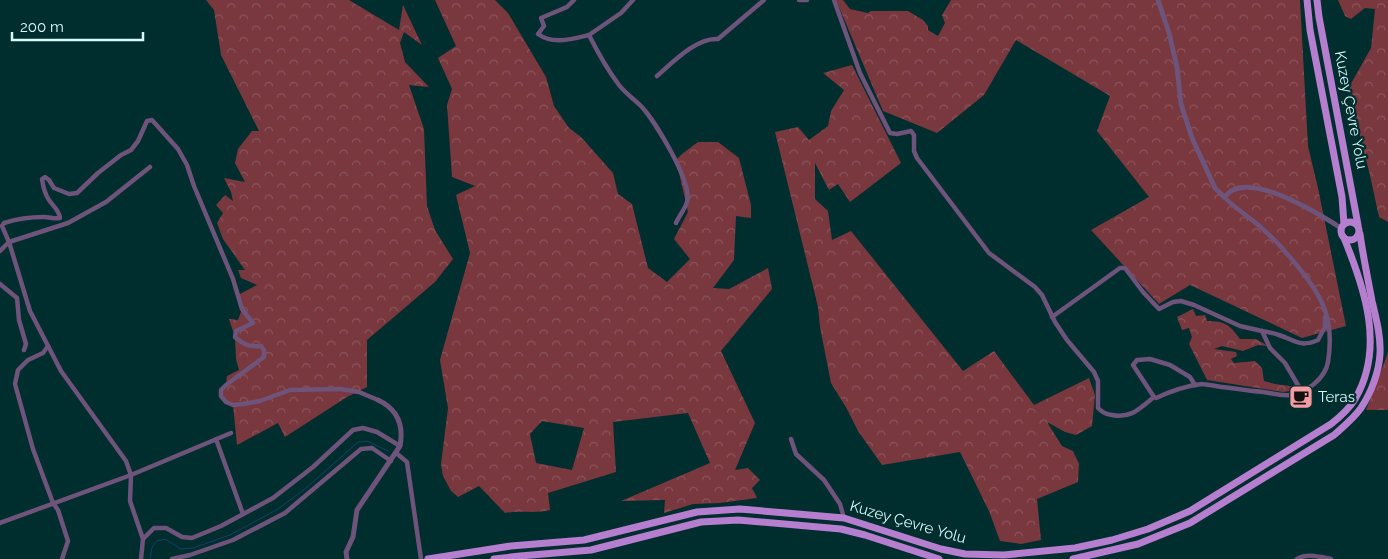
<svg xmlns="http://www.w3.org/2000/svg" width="1388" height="559" font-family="Raleway,sans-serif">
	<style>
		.forest { fill: url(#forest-crowns); fill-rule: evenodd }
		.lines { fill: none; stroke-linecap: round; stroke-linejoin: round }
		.stream { stroke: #173d6c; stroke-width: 1 }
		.minor { stroke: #6e537a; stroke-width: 4.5 }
		.tertiary { stroke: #6e537a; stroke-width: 5 }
		.primary { stroke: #b67ece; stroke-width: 7 }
		.labels { text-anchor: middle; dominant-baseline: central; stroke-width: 4.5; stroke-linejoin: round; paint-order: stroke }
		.street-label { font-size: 15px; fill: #d6fcfb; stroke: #002d2d }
		.poi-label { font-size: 15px; fill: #d6fcfb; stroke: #002d2d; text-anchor: start }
	</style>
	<defs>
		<pattern id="forest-crowns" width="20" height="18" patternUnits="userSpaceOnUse" patternTransform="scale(1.25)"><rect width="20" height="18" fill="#79373e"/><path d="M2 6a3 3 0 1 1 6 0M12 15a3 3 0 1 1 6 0" fill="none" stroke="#8b555b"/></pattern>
	</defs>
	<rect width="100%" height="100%" fill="#002d2d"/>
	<g class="forest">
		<path d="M206 0H349L399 30 403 5 422 45 404 32 400 43 405 62 429 87 409 85 424 129 427 206 435 230 453 259 435 282 367 340V387L347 397 285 437 278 423 237 445 233 405 226 402 221 390 226 385 227 376 239 370 236 359 235 337 229 319 238 320 242 309 238 295 257 285 241 278 238 270H245L223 239 217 223 223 213 216 205 225 195 233 201 231 192 224 178 245 182 235 163 238 149 252 131H259L221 55 214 10Z"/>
		<path d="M435 0H495L508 13 546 77 554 106 569 128 581 137 613 173 618 194 632 204 648 268 667 282 690 259 674 239 688 212 676 160 682 154 698 142H718L739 158 751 205V218L736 216 734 260 713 288 729 289 768 268 772 289 721 351 755 423 735 470 748 468 760 480 752 488 757 498 720 503 693 504 664 513 665 500 621 501 710 463 688 413 613 422 616 472 548 493 550 510C534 514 521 510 505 513L479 486 458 497 451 491 443 476 441 464 448 408 440 360 470 253 456 195 475 186 452 177 447 105 452 89 438 58 456 46ZM542 421 584 428 572 470 536 463 530 434Z"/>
		<path d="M836 0H843L850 9 868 13 871 11H908L923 20 928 26V30L938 36 945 23 942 15 951 0H1300L1308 146 1318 188 1346 326 1302 338 1190 285 1159 304 1091 230 1149 197 1097 131 1110 96 1016 40 984 95 937 133 883 111Z"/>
		<path d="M1338 0H1388V222L1379 217 1369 171 1348 89 1371 48 1375 9 1365 8 1351 19 1345 16Z"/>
		<path d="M852 65 901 163 850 202 838 184 829 190 815 163V199L828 211 832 240 851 231 963 371 994 351 1034 405 1089 378 1095 395 1092 426 1076 435 1065 432 1047 422 1062 446 1073 451 1079 464 1078 482 1037 499 1041 540 1021 544 1000 541 989 511 960 452 882 465 858 431 847 409 831 383 820 327 818 307 775 132 798 127 809 140 828 126 831 111 844 90 823 73Z"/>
		<path d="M1193 309 1196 316 1205 315 1207 321C1225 321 1230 325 1240 339H1256L1268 346 1258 345 1243 351 1222 346 1214 349 1236 352 1237 356 1231 359 1234 363 1255 361 1262 368 1264 381 1275 384 1297 387V390L1283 392 1207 380 1189 344 1192 337 1189 328 1182 330 1177 317Z"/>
		<path d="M1388 352V410H1366L1386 358Z"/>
	</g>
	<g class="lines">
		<path class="stream" d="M150 559 152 547 157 541 165 539 181 549 193 548 230 535 278 509 306 488 358 442 367 441 388 451"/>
		<g class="minor">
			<path d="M574 0 567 7 541 18 544 26 538 34C553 45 572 39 589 35"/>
			<path d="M633 0 621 13 589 35C598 53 607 69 619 85 625 93 634 99 641 106 655 121 693 183 687 202 685 209 679 216 676 223"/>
			<path d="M799 0H807"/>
			<path d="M834 0 860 73 890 133 897 134 911 131 914 135V151L917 158 989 253 1035 287 1042 295 1055 322 1067 340 1094 372 1098 381V408C1103 413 1106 414 1112 415 1131 419 1140 408 1154 397L1156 398C1171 391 1185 386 1202 384 1222 387 1243 390 1263 392 1271 393 1281 396 1290 395 1306 393 1325 379 1328 362 1335 318 1322 295 1294 262 1283 248 1270 235 1257 224 1246 215 1234 207 1224 197"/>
			<path d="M657 76C672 63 697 37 718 39L764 0"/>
			<path d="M0 251 9 242 68 223 106 202 150 167"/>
			<path d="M0 284 17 298 19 320 26 344 24 350"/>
			<path d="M1052 317 1120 268H1125L1143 292 1159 309 1173 302 1181 301 1194 305 1240 326 1262 331 1270 348 1285 363 1302 392"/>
			<path d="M1262 331C1268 332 1273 333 1279 335 1295 340 1300 348 1318 340L1325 327V317"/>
			<path d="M48 346 43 353 28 360 18 370 15 384 33 449 53 503 58 510 68 541 62 559"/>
			<path d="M1154 397 1133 365 1137 360 1150 359 1170 365 1190 377 1195 385"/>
			<path d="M216 439 243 514"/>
			<path d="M791 439 796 454 824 480 840 504 844 518"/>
			<path d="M396 453 407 462 421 559"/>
			<path d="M0 523 131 475 231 433"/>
			<path d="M143 539 130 501 131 475 126 461 61 371 30 311 9 242 2 226 4 223C16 219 31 217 44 217 50 217 54 219 60 218 59 210 53 206 49 200 45 194 43 186 42 179L45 177 49 180 54 188 69 194 77 193 98 173 121 155 131 150 138 141 147 121 152 120 178 149 187 165 194 186 233 279 242 309 253 323 236 331 235 337C244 345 250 347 261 346L264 350V357L226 385 221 390V396L226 402 233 405 243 404 260 401 290 390 340 389 359 392 378 400"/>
			<path d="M141 559 143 539 154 528H166L182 537 192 538 221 526 273 498 313 467 353 430 363 428 377 432 400 446"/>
			<path d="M172 559 190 555 233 540 285 513 361 449 372 448 391 461"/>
			<path d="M1297 559C1307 553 1320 557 1331 559"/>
		</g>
		<g class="tertiary">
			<path d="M1158 0 1169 33 1177 67 1181 104 1192 138 1215 188 1224 197C1227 195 1230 191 1233 190 1259 177 1319 214 1341 228"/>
			<path d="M347 559 346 552 353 537 357 510 400 446C404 425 397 409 378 400"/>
		</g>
		<g class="primary">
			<path d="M1307 0 1310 30 1342 197 1344 224"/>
			<path d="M1317 0 1319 17 1358 225"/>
			<circle cx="1350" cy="231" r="9"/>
			<path d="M428 559 511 546 584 540 697 512 740 509 844 518 941 549 965 554 1004 555 1075 548 1112 540 1148 529 1190 511 1331 424C1340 417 1349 409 1355 399 1385 348 1365 289 1344 238"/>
			<path d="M494 559 520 556 591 550 701 522 738 520 841 529 865 535 939 559"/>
			<path d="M1073 559 1138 544 1190 523 1334 435C1344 426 1354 418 1361 408 1371 393 1379 372 1380 354 1381 336 1376 318 1372 301 1368 279 1363 256 1360 234"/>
		</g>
	</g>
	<defs>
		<g id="cafe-square" transform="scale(1.25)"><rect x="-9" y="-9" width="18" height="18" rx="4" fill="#f49aa1" stroke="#002d2d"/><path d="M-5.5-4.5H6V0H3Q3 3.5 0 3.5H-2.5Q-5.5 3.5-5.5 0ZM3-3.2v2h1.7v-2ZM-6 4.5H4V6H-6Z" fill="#111"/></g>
	</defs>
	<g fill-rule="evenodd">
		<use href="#cafe-square" x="1301" y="397"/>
	</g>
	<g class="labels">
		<g class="street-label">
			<text transform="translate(1351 110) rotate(79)">Kuzey Çevre Yolu</text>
			<text transform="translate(908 522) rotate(16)">Kuzey Çevre Yolu</text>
		</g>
		<g class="poi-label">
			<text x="1318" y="397">Teras</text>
		</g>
	</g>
	<path d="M12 32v8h131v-8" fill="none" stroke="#d6fcfb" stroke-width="2.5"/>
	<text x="20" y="32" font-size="15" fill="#d6fcfb" stroke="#002d2d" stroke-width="4" paint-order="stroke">200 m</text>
</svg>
